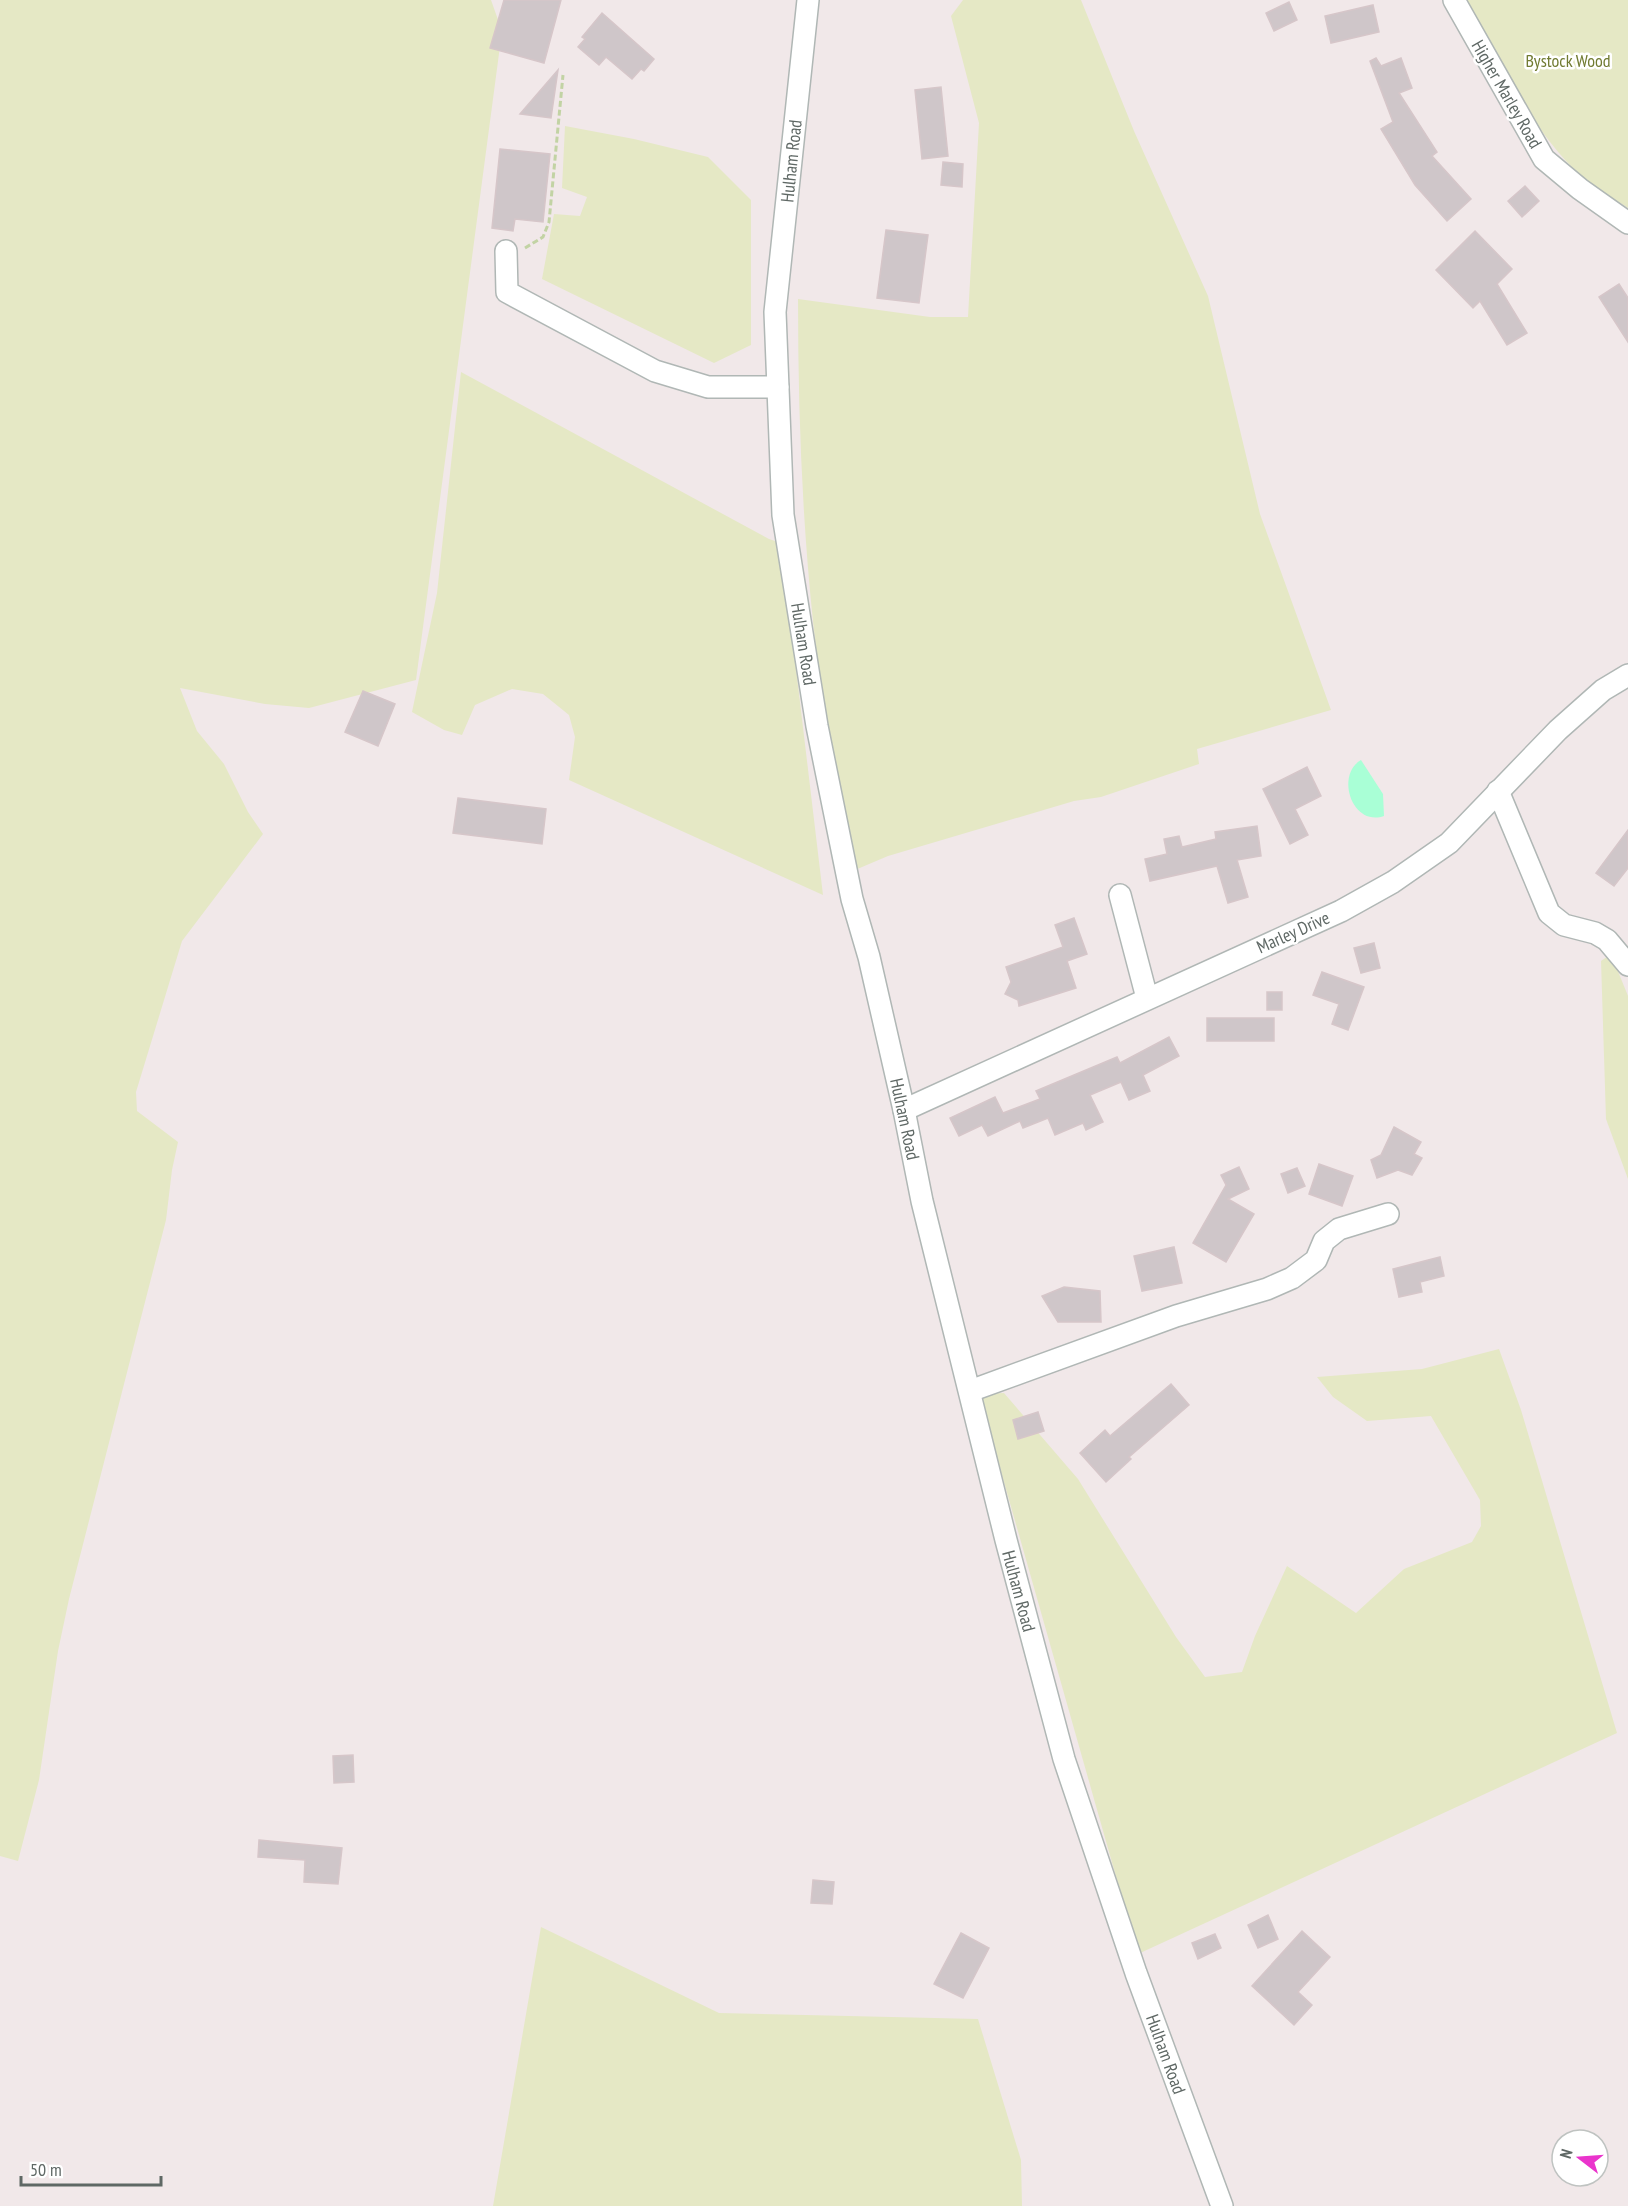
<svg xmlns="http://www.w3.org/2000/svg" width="1628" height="2206" font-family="'PT Sans Narrow',sans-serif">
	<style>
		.green { fill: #e5e8c5 }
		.water { fill: #a9ffd6 }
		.building { fill: #cfc6c9; stroke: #d6c6c9; stroke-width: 1.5 }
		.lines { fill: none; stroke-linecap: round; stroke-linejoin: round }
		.minor-casing { stroke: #b0b7b5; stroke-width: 24 }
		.path { stroke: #c2d3a4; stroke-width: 3; stroke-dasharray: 6 3; stroke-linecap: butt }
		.minor { stroke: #fff; stroke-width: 21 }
		.labels { text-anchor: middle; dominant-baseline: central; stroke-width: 5; stroke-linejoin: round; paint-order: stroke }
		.park-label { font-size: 18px; fill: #717b32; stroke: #fff }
		.street-label { font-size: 18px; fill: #5f6865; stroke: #fff }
	</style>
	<rect width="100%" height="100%" fill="#f1e8e9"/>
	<g class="green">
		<path d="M0 0H491L502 31 416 680 309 708 265 704 180 688 197 731 224 764 248 812 263 834 182 941 136 1092 137 1111 178 1142 172 1170 166 1220 69 1599 58 1651 39 1780 18 1861 0 1856Z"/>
		<path d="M963 0H1081L1134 131 1208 296 1260 514 1331 710 1197 749 1199 764 1101 797 1074 801 888 856 855 870C846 827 836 784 829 740 805 595 798 446 798 299L930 317H968L979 123 951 16Z"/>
		<path d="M1466 0H1628V208C1613 198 1596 189 1582 177 1530 129 1500 61 1466 0Z"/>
		<path d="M565 126 634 139 708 157 751 200V345L714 363 542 279 554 214 580 216 587 197 562 188Z"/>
		<path d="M461 372 769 539 781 543 823 895 569 780 575 737 569 715 543 694 512 689 475 705 462 735 444 730 412 712 437 593Z"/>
		<path d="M1611 954 1628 996V1179L1606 1119 1601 961Z"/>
		<path d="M1499 1349 1521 1410 1617 1733 1138 1954 979 1394 1004 1393 1078 1479 1176 1637 1205 1677 1242 1672 1255 1636 1287 1566 1356 1613 1404 1569 1472 1542 1481 1526 1480 1500 1431 1416 1367 1421 1333 1397 1317 1377 1422 1369Z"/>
		<path d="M541 1927 719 2013 978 2019 1021 2160 1022 2206H493Z"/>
	</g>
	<path class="water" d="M1361 760 1383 794 1384 816C1352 827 1335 775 1361 760Z"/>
	<g class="building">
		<path d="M504 0H561L544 63 490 48Z"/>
		<path d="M1289 2 1297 20 1274 31 1266 13Z"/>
		<path d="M1373 5 1379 32 1331 43 1325 16Z"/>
		<path d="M602 13 654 59 644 71 641 69 632 79 606 57 599 65 578 47 585 39 582 37Z"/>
		<path d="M1376 58 1381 66 1401 58 1412 88 1399 93 1437 152 1432 156 1471 199 1447 221 1415 185 1381 129 1393 122 1370 61Z"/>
		<path d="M558 70 551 118 520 114Z"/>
		<path d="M941 87 948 156 922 159 915 90Z"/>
		<path d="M500 149 550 154 543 222 515 219 513 231 492 228Z"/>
		<path d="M943 162 963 164 962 187 941 185Z"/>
		<path d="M1525 186 1539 201 1522 217 1508 201Z"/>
		<path d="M886 230 928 235 919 303 877 298Z"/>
		<path d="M1475 231 1512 269 1497 284 1527 333 1507 345 1480 301 1473 308 1436 270Z"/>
		<path d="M1619 284 1628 298V342L1599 297Z"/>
		<path d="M363 691 395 704 378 746 345 732Z"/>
		<path d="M1307 767 1321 796 1295 809 1308 835 1290 844 1263 789Z"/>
		<path d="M458 798 546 809 542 844 453 833Z"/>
		<path d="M1257 826 1261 856 1237 860 1248 897 1228 903 1217 866 1150 881 1145 859 1167 854 1164 839 1179 836 1182 847 1216 839 1215 832Z"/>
		<path d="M1628 830V868L1614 886 1596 873Z"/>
		<path d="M1074 918 1087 954 1067 961 1076 988 1019 1006 1018 1000 1005 994 1011 982 1006 967 1063 947 1055 925Z"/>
		<path d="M1374 943 1380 968 1361 973 1354 948Z"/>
		<path d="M1322 972 1364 987 1348 1030 1332 1024 1339 1004 1313 995Z"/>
		<rect x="1267" y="992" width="15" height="18"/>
		<rect x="1207" y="1018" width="67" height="23"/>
		<path d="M1169 1037 1179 1056 1143 1075 1150 1091 1129 1100 1121 1082 1090 1095 1103 1122 1086 1130 1083 1123 1055 1135 1048 1118 1023 1128 1020 1121 988 1136 982 1125 959 1136 950 1118 995 1097 1003 1113 1040 1099 1036 1091 1117 1057 1120 1063Z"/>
		<path d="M1394 1127 1421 1142 1414 1154 1422 1158 1412 1175 1398 1170 1377 1178 1371 1160 1381 1155Z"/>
		<path d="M1319 1164 1353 1176 1342 1206 1309 1194Z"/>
		<path d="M1239 1167 1249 1189 1228 1199 1254 1214 1226 1262 1193 1243 1226 1185 1221 1175Z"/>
		<path d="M1297 1168 1305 1186 1288 1193 1281 1174Z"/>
		<path d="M1174 1247 1182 1283 1142 1291 1134 1256Z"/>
		<path d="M1440 1257 1444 1276 1420 1282 1422 1292 1399 1297 1393 1269Z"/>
		<path d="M1064 1287 1100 1291 1101 1322H1058L1042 1296Z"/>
		<path d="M1171 1384 1189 1405 1129 1457 1131 1459 1106 1482 1080 1453 1105 1430 1110 1436Z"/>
		<path d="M1038 1412 1044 1431 1018 1439 1013 1420Z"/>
		<path d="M353 1755 354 1782 334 1783 333 1756Z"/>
		<path d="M259 1840 342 1848 338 1884 304 1882 305 1860 258 1857Z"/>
		<path d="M813 1880 834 1882 832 1904 811 1903Z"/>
		<path d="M1268 1915 1278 1939 1258 1948 1248 1925Z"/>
		<path d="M1302 1931 1330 1957 1298 1992 1312 2005 1294 2025 1252 1986Z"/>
		<path d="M961 1933 989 1948 963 1998 934 1984Z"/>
		<path d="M1215 1934 1221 1948 1198 1959 1192 1943Z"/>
	</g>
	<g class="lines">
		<g class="minor-casing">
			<g id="minor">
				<path d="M808 0 775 312 783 515 817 726 852 899 869 957 904 1110 922 1201 1006 1540 1064 1759 1136 1973 1222 2206"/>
				<path d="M1454 0 1544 159 1580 189 1628 223"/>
				<path d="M506 251 507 292 655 371 708 387H778"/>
				<path d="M1498 791 1549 913 1564 925 1595 933 1607 940 1628 965"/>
				<path d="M1120 895 1147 998"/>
				<path d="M904 1110 1341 911 1393 882 1449 843 1558 730 1603 690 1628 675"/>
				<path d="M970 1391 1176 1316 1267 1289 1292 1278 1316 1260 1324 1241 1339 1229 1388 1214"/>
			</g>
		</g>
		<path class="path" d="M525 248 543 237 549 222 563 75"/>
		<use href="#minor" class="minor"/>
	</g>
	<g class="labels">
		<g class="park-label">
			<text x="1568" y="60">Bystock Wood</text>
		</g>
		<g class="street-label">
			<text transform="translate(1507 94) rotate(60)">Higher Marley Road</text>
			<text transform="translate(791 161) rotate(-84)">Hulham Road</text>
			<text transform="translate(804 644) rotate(81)">Hulham Road</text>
			<text transform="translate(1293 932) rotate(-24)">Marley Drive</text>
			<text transform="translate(905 1119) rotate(78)">Hulham Road</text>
			<text transform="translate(1019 1591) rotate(75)">Hulham Road</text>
			<text transform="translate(1166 2054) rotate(70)">Hulham Road</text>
		</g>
	</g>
	<g transform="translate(1580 2158) rotate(287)"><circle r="28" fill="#ffffff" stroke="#bfc3c1" stroke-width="1.5"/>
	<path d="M0-4.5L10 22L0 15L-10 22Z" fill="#ea34cc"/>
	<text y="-9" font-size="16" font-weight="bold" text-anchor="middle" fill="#5f6865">N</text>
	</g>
	<path d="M21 2176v9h140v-9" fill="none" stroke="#5f6865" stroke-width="3"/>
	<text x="30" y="2176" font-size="18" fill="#5f6865" stroke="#ffffff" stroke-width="4.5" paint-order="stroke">50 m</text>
</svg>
